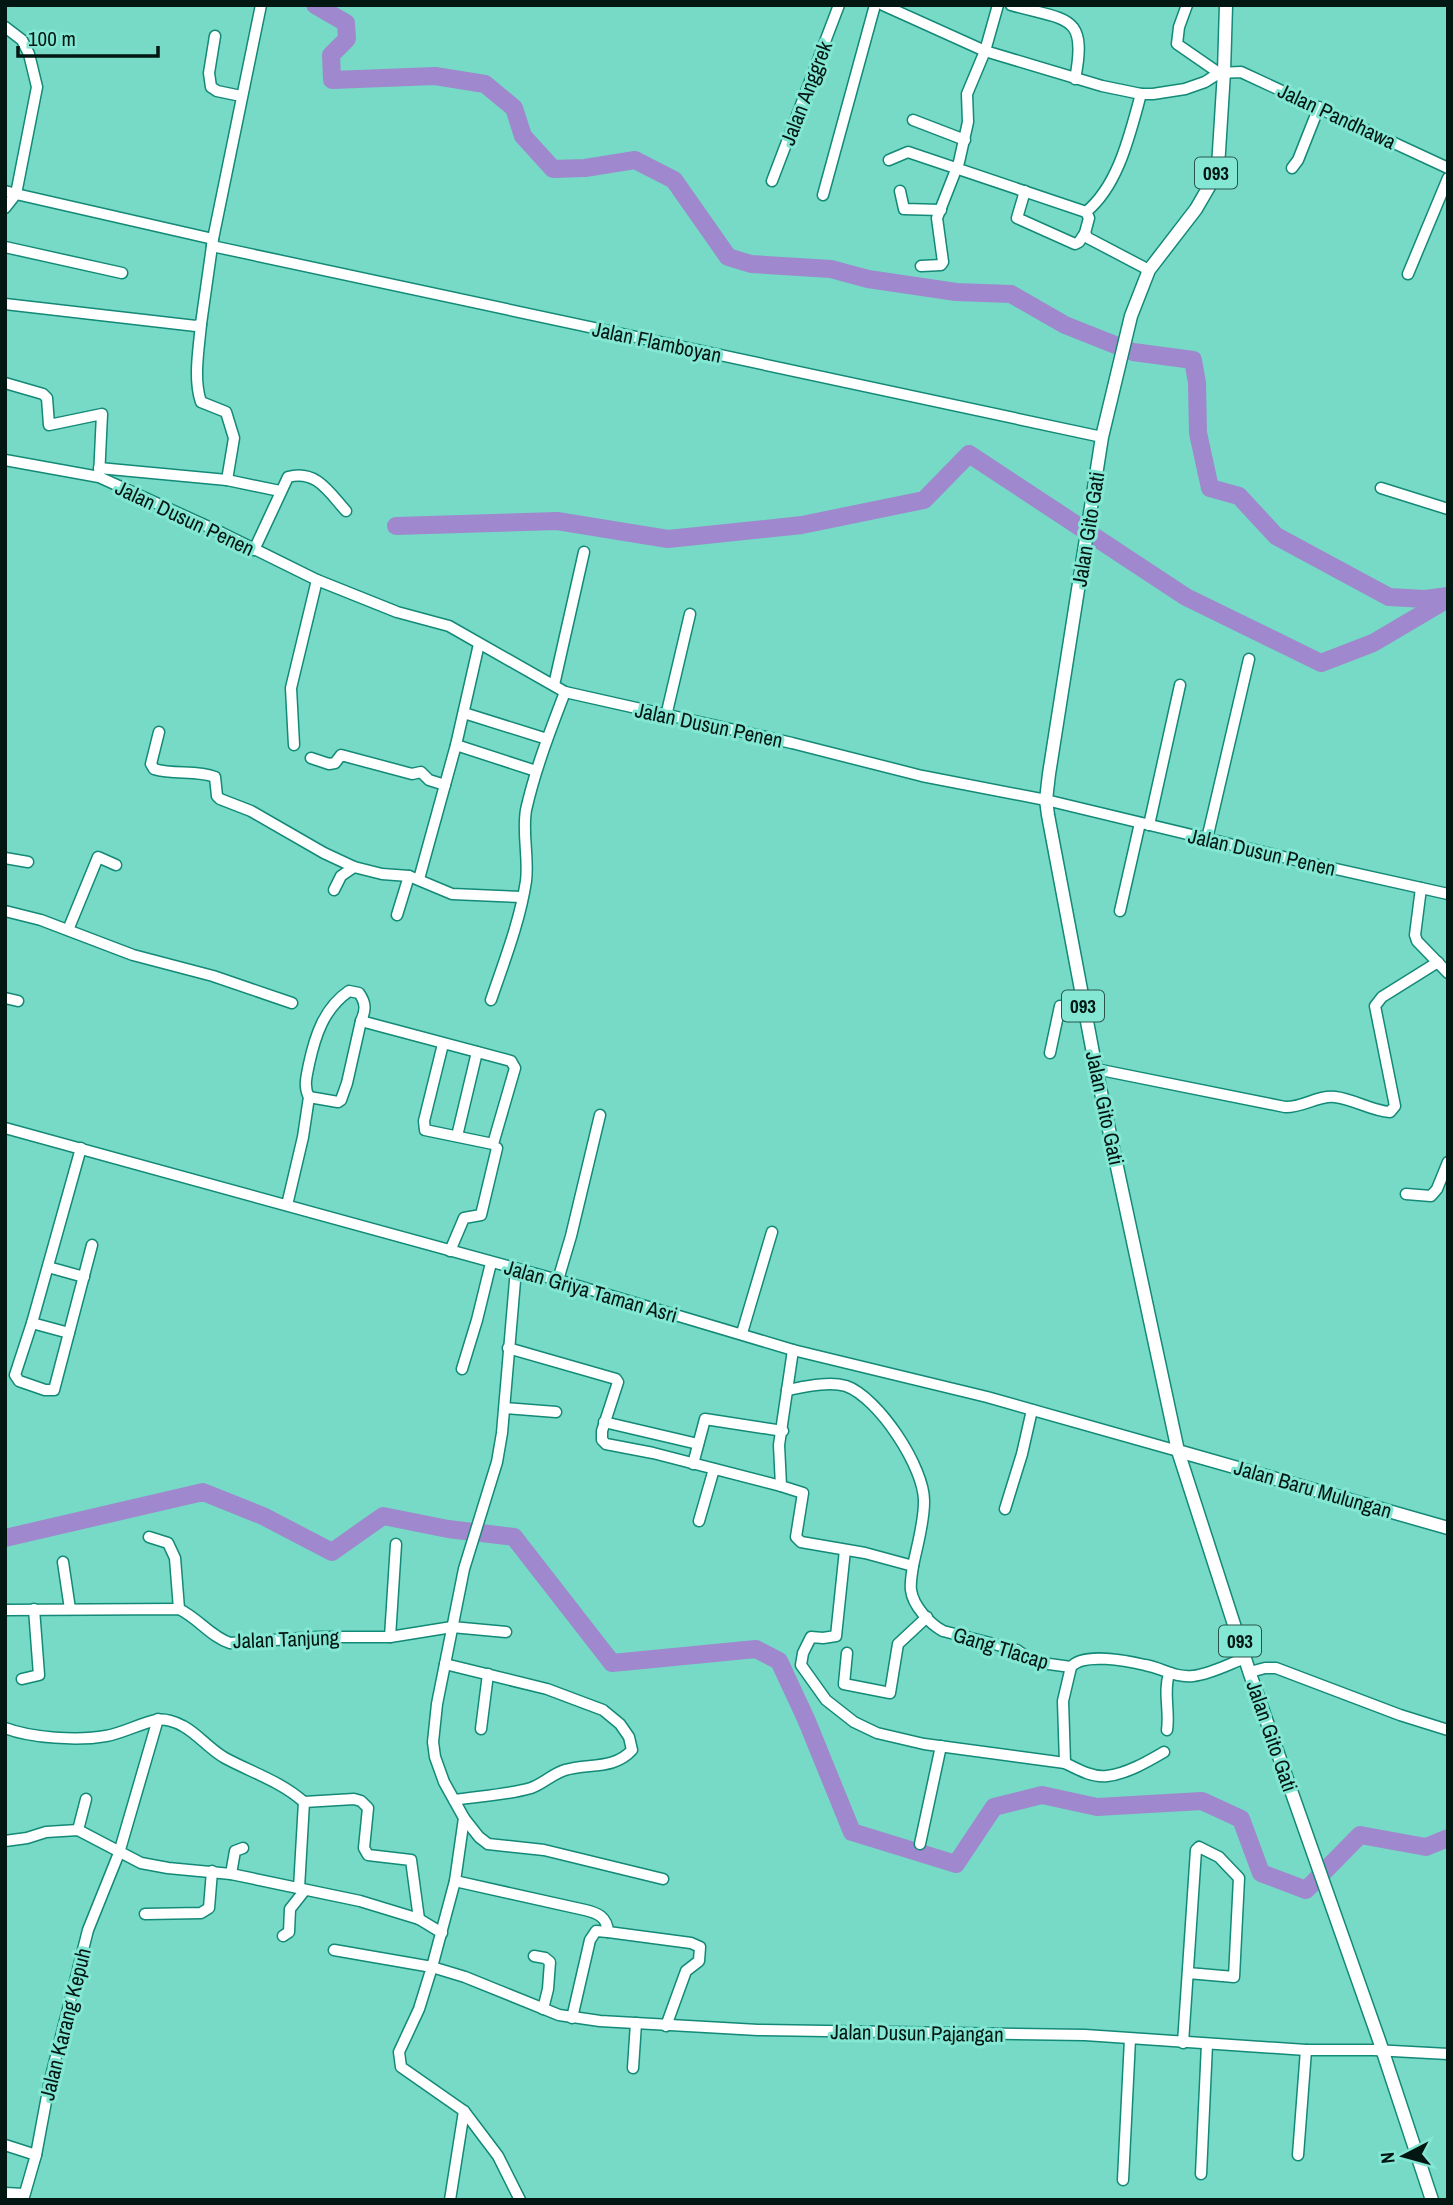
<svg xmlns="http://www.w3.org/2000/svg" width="1453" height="2205" font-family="'Archivo Narrow',sans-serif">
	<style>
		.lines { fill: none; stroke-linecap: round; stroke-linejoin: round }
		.river { stroke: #9f88cd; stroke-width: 18 }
		.minor-casing { stroke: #138977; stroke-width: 13 }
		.major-casing { stroke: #138977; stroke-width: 15 }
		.minor { stroke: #fff; stroke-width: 10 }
		.major { stroke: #fff; stroke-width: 12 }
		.labels { text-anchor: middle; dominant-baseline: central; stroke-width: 6; stroke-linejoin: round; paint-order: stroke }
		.shield { fill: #83e7d3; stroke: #29554c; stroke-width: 2 }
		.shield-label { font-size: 19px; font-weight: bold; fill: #021612 }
		.street-label { font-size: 21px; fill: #021612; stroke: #83e7d3 }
	</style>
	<rect width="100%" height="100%" fill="#76dac6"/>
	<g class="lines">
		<g class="river">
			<path d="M315 5 346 23 347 39 331 55 332 80 435 76 485 84 514 108 523 136 553 169 585 168 635 160 674 180 728 257 751 264 831 269 868 279 956 292 1011 294 1065 325 1133 352 1193 360 1197 383 1198 433 1210 488 1239 496 1276 536 1389 597 1425 599 1448 596"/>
			<path d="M396 526 557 521 668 539 802 525 924 500 969 454 1186 597 1321 663 1373 643 1446 600"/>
			<path d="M5 1538 203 1492 263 1516 332 1552 383 1516 448 1529 514 1537 612 1663 756 1649 779 1661 806 1719 852 1832 956 1864 994 1807 1042 1795 1097 1807 1202 1801 1241 1819 1261 1873 1306 1890 1360 1835 1426 1847 1448 1838"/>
		</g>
		<g class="minor-casing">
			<g id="minor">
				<path d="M883 5 985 51 1102 86 1141 94H1153L1185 89 1205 82 1219 73 1241 72 1448 168"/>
				<path d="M1011 5C1067 21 1088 13 1075 79"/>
				<path d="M1187 5 1179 27 1177 44 1219 73"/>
				<path d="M5 27 22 40 29 54 37 87 16 194 213 239"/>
				<path d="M215 36 209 73 211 87 217 91 241 96"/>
				<path d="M913 120 965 140"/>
				<path d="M889 160 908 152 1086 212 1089 218 1085 233 1088 238 1149 270"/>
				<path d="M1292 168 1298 160 1319 107"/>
				<path d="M772 181 839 5"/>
				<path d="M5 191 16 194 5 208"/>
				<path d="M900 191 904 209 941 210"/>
				<path d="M1025 191 1017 218 1075 244 1079 242 1085 233"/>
				<path d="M823 195 875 5"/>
				<path d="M1086 212C1119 185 1130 133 1141 94"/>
				<path d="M212 246 1102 437"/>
				<path d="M5 247 122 273"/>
				<path d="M921 266 941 265 943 262 937 218 959 162 968 122 967 94 985 51 998 5"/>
				<path d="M1408 274 1448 178"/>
				<path d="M5 304 196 326 201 324 213 239 261 5"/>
				<path d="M201 324C199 348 193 379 201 402L226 412 234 438 227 480"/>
				<path d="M5 383 43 394 47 398 49 425 102 414 99 477"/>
				<path d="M5 460 99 477 222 533 317 580 397 612 449 626 565 692 792 743 922 776 1046 800 1300 861 1448 894"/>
				<path d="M99 468 227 480 280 491"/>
				<path d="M1381 488 1448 509"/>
				<path d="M254 550 288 477C316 469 329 492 346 511"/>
				<path d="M554 685 584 552"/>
				<path d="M464 713 547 739"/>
				<path d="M666 716 690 614"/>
				<path d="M159 732 151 764 154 769C174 775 196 770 215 777L217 796 220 799 251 811 324 853 354 867 382 874 409 876 452 894 522 897"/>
				<path d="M294 745 291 688 317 580"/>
				<path d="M456 745 536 771"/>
				<path d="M311 758 329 764 335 763 341 755 412 774 421 772 429 780 445 785"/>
				<path d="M1149 825 1180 685"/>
				<path d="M1207 839 1249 659"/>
				<path d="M5 858 28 862"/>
				<path d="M419 879 456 745 479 644"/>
				<path d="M1421 888 1415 935 1417 941 1448 973"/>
				<path d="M334 890 341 876 354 867"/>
				<path d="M5 911 41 920 133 955 213 976 292 1003"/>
				<path d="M1120 911 1140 823"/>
				<path d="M397 915 409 876"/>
				<path d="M68 930 98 857 116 865"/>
				<path d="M5 998 18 1001"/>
				<path d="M491 1000C504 962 520 921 526 881 529 857 522 834 526 810 535 770 550 731 565 692"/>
				<path d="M1050 1053 1060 1006 1084 1010"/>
				<path d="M1096 1069 1285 1107C1302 1108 1318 1095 1335 1097 1354 1099 1371 1111 1390 1112L1395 1106 1375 1006 1382 997 1438 962"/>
				<path d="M309 1097C303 1086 307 1075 309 1064 315 1036 324 1008 349 991L359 993C366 1003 366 1010 361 1021"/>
				<path d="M5 1128 558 1280 793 1350 987 1397 1178 1451"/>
				<path d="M457 1136 477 1052"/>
				<path d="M81 1148 32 1323 15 1375 19 1381 45 1390H54L92 1245"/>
				<path d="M1406 1194 1431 1196 1437 1189 1448 1162"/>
				<path d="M287 1205 303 1137 309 1097 338 1102 341 1100 347 1083 361 1021 511 1061 515 1068 493 1144 425 1130 424 1121 443 1044"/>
				<path d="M450 1251 464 1218 481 1215 497 1148"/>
				<path d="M48 1267 84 1277"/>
				<path d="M516 1269 502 1433 497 1462 464 1569 437 1704 433 1742 435 1757 444 1782 464 1818 455 1881 432 1967 465 1977 559 2015 600 2021 758 2030 1085 2035 1306 2050H1374L1448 2054"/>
				<path d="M558 1280 571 1236 600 1115"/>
				<path d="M32 1323 69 1333"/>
				<path d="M742 1333 772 1232"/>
				<path d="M508 1348 616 1379 618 1382 602 1431V1440L606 1444 653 1453 781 1486"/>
				<path d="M793 1350 779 1445 781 1486 803 1493 796 1537 801 1542 865 1553 913 1566C912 1573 910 1583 911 1590 913 1606 930 1624 943 1631L1017 1650 1034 1662 1071 1667C1083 1652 1128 1661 1145 1665 1162 1668 1175 1678 1193 1676 1211 1674 1229 1664 1245 1658"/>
				<path d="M462 1369 477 1320 491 1263"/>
				<path d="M787 1390C804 1387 828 1381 846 1386 878 1397 925 1468 924 1502 924 1523 917 1546 913 1566"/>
				<path d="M505 1408 556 1412"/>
				<path d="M604 1422 698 1444"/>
				<path d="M693 1464 705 1419 783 1431"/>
				<path d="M1005 1509 1022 1454 1032 1410"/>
				<path d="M699 1521 714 1469"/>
				<path d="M149 1537 168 1543 175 1558 179 1609"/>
				<path d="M845 1550 836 1636 823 1638 811 1637 803 1653 801 1665 826 1700 854 1722 877 1733 924 1744 1065 1763C1077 1769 1093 1778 1107 1776 1126 1774 1147 1762 1164 1752"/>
				<path d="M63 1562 70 1609"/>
				<path d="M5 1610 179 1609C198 1618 211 1637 230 1643L318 1637H390L452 1627 506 1632"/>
				<path d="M390 1637 396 1544"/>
				<path d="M847 1653 844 1684 890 1693 898 1644 927 1617"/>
				<path d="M445 1664 547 1689 603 1710 620 1724 629 1737 632 1750C614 1770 588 1763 565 1770 552 1774 543 1784 531 1788 507 1795 479 1796 454 1800"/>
				<path d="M1250 1672 1265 1668H1276L1400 1715 1448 1730"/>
				<path d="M22 1679 39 1675 34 1609"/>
				<path d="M5 1728C31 1738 78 1741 106 1736 123 1733 141 1723 157 1720 164 1718 176 1722 183 1726 198 1734 209 1749 225 1758 253 1773 280 1781 304 1802L354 1799 361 1801 368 1808 364 1848 368 1855 411 1860 419 1919"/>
				<path d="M481 1729 488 1674"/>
				<path d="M1167 1730C1170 1711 1163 1692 1169 1674"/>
				<path d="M1065 1763 1063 1701 1071 1667"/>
				<path d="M464 1818 479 1837 488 1844 544 1850 663 1879"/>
				<path d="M78 1830 86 1799"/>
				<path d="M5 1841 27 1838 46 1832 78 1830 141 1863 168 1868 231 1874 360 1901 419 1919 442 1933"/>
				<path d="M920 1844 941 1746"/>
				<path d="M231 1874 235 1851 243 1848"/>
				<path d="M455 1881 585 1910C598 1913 607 1917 608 1932L596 1931 590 1940 572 2018"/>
				<path d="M299 1888 304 1802"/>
				<path d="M145 1914 201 1913 209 1908 212 1871"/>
				<path d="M608 1932 691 1943 700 1947 699 1961 686 1971 666 2026"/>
				<path d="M283 1936 289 1932 290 1909 305 1890"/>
				<path d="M334 1950 432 1967 419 2009 399 2052 401 2067 464 2111 498 2156 520 2200"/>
				<path d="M534 1956 545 1958 550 1962 548 1989 543 2009"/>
				<path d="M1183 2043 1196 1850 1199 1847 1219 1857 1239 1878 1234 1977 1188 1973"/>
				<path d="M633 2068 636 2023"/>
				<path d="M5 2145 36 2155"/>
				<path d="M1298 2155 1306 2050"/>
				<path d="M1201 2174 1207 2044"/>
				<path d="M1123 2180 1130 2039"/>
				<path d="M5 2193 24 2194"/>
				<path d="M23 2200 36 2155 50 2080 88 1930 119 1853 158 1719"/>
				<path d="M450 2200 464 2111"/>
			</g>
		</g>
		<g class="major-casing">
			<g id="major">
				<path d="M1226 5 1224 72 1218 167 1214 178 1196 209 1149 270 1131 316 1102 437 1049 774 1046 800 1048 815 1096 1069 1178 1451 1250 1674 1379 2040 1432 2200"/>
				<path d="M1178 1451 1448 1528"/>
			</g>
		</g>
		<use href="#minor" class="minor"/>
		<use href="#major" class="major"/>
	</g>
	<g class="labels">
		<g class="shield">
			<rect x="1195" y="157.5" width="42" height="31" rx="5"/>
			<rect x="1062" y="990.5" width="42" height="31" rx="5"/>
			<rect x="1219" y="1625.5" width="42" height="31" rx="5"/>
		</g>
		<g class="shield-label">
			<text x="1216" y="173">093</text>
			<text x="1083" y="1006">093</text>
			<text x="1240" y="1641">093</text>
		</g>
		<g class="street-label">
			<text transform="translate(806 93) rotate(-69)">Jalan Anggrek</text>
			<text transform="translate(1337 116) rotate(25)">Jalan Pandhawa</text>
			<text transform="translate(657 342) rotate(12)">Jalan Flamboyan</text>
			<text transform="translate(185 518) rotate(25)">Jalan Dusun Penen</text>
			<text transform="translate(1088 529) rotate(-81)">Jalan Gito Gati</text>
			<text transform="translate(709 725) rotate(12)">Jalan Dusun Penen</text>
			<text transform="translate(1262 852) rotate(13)">Jalan Dusun Penen</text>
			<text transform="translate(1105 1108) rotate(78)">Jalan Gito Gati</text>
			<text transform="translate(591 1291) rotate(16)">Jalan Griya Taman Asri</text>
			<text transform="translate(1313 1489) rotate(16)">Jalan Baru Mulungan</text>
			<text transform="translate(286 1639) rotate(-2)">Jalan Tanjung</text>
			<text transform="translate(1001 1648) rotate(17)">Gang Tlacap</text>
			<text transform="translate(1272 1736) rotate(71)">Jalan Gito Gati</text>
			<text transform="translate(65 2024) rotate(-76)">Jalan Karang Kepuh</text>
			<text transform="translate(917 2033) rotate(1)">Jalan Dusun Pajangan</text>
		</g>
	</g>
	<rect width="1453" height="2205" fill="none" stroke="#021612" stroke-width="14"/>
	<g transform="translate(1404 2156) rotate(264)" stroke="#83e7d3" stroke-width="5" paint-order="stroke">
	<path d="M0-5L12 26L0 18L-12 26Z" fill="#021612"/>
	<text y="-10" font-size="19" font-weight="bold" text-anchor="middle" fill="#021612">N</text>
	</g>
	<path d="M18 46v10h140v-10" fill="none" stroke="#021612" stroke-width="3.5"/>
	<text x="28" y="46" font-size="21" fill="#021612" stroke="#83e7d3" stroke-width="5" paint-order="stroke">100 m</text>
</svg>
